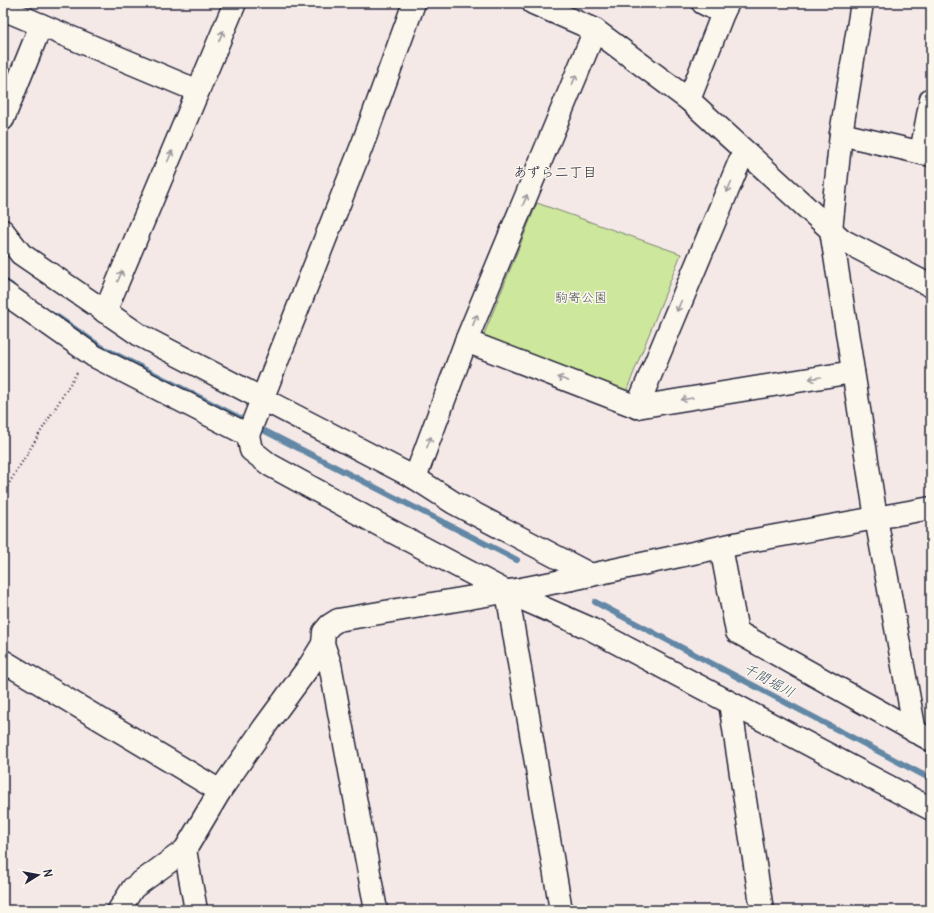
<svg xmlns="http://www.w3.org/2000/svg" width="934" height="913" font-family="Delius,'Klee One',sans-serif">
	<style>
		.green { fill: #cde79d; stroke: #78846c }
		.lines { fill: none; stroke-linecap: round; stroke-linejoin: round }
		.stream { stroke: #6388a6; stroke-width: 6 }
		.street-casing { stroke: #22223b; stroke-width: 25 }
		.secondary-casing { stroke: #22223b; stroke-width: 25 }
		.path { stroke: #22223b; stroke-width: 2.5; stroke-dasharray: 1 3; stroke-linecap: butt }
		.street { stroke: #fbf7ec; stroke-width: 22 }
		.secondary { stroke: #fbf7ec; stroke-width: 22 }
		.oneway { stroke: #99979c }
		.labels { text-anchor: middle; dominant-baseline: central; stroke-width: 3; stroke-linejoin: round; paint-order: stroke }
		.park-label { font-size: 13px; fill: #4d5354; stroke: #fbf7ec }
		.neighbourhood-label { font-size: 14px; fill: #22223b; stroke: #fbf7ec }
		.water-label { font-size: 14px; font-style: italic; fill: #425571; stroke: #fbf7ec }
	</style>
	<rect width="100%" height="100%" fill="#f5e9e7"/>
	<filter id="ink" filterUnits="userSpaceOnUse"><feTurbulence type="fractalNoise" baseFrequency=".025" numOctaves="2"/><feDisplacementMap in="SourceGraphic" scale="8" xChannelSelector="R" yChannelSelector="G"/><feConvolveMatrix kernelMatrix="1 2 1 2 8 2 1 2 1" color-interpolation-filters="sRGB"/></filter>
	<g filter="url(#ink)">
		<path class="green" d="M537 203 681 254 626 392 482 339Z"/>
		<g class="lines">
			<g class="stream">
				<path d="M3 280 12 286"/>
				<path d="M56 316 101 347 517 560"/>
				<path d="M595 602 931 779"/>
			</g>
			<g class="street-casing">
				<g id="street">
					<path d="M414 3 363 143 248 435 251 450 270 465 378 524 507 592 589 628 931 809"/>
					<path d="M533 3 595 30 689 100 842 240 931 286"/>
					<path d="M703 3 723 13 728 3"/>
					<path d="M862 3 841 134 831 230 876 518 915 732"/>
					<path d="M3 9 198 91"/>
					<path d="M689 100 723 13"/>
					<path d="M3 119 41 25"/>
					<path d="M841 134 931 155"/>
					<path d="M921 153 931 99"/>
					<path d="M3 231 21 254 141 336 415 478 454 503 591 575"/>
					<path d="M3 292 94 356 248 435"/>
					<path d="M105 312 235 3"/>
					<path d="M466 341 637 407 853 372"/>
					<path d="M637 407 744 151"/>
					<path d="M415 478 466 341 595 30"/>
					<path d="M721 547 737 632 931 740"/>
					<path d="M507 592 561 910"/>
					<path d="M323 644 330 664 376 910"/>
					<path d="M3 661 220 791"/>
					<path d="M730 703 762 910"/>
					<path d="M185 850 196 910"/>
					<path d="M119 910 133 888 185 850 220 791 263 729 310 665 323 644 324 632 330 625 338 620 521 589 572 579"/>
				</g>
			</g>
			<g class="secondary-casing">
				<path id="secondary" d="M572 579 749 541 931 508"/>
			</g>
			<path class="path" d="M3 493 78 371"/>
			<use href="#street" class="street"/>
			<use href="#secondary" class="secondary"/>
		</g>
		<defs><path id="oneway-shaft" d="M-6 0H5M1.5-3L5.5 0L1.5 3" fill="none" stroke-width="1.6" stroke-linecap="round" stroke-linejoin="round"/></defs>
		<g class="oneway">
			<use href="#oneway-shaft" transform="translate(221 36) rotate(-67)"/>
			<use href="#oneway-shaft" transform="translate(574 80) rotate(-68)"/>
			<use href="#oneway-shaft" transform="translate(170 156) rotate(-67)"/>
			<use href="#oneway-shaft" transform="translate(729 187) rotate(113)"/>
			<use href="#oneway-shaft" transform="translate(525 200) rotate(-68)"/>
			<use href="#oneway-shaft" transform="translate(120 276) rotate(-67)"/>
			<use href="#oneway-shaft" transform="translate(679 306) rotate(113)"/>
			<use href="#oneway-shaft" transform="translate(475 320) rotate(-68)"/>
			<use href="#oneway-shaft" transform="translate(815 378) rotate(171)"/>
			<use href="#oneway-shaft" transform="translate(563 379) rotate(-159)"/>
			<use href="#oneway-shaft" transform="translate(687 399) rotate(171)"/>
			<use href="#oneway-shaft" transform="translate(429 442) rotate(-69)"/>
		</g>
	</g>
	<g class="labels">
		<g class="park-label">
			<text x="581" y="297">駒寄公園</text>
		</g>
		<g class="neighbourhood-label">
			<text x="555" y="172">あずら二丁目</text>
		</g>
		<g class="water-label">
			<text transform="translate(769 680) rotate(28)">千間堀川</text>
		</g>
	</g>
	<rect width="934" height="913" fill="none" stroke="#fbf7ec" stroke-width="16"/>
	<rect x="8" y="8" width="918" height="897" fill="none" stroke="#22223b" stroke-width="1.5" filter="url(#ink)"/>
	<g transform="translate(38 875) rotate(79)" stroke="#fbf7ec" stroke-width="3" paint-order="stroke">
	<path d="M0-3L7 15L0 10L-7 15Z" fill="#22223b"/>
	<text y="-6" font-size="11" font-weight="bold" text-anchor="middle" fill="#22223b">N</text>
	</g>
</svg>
